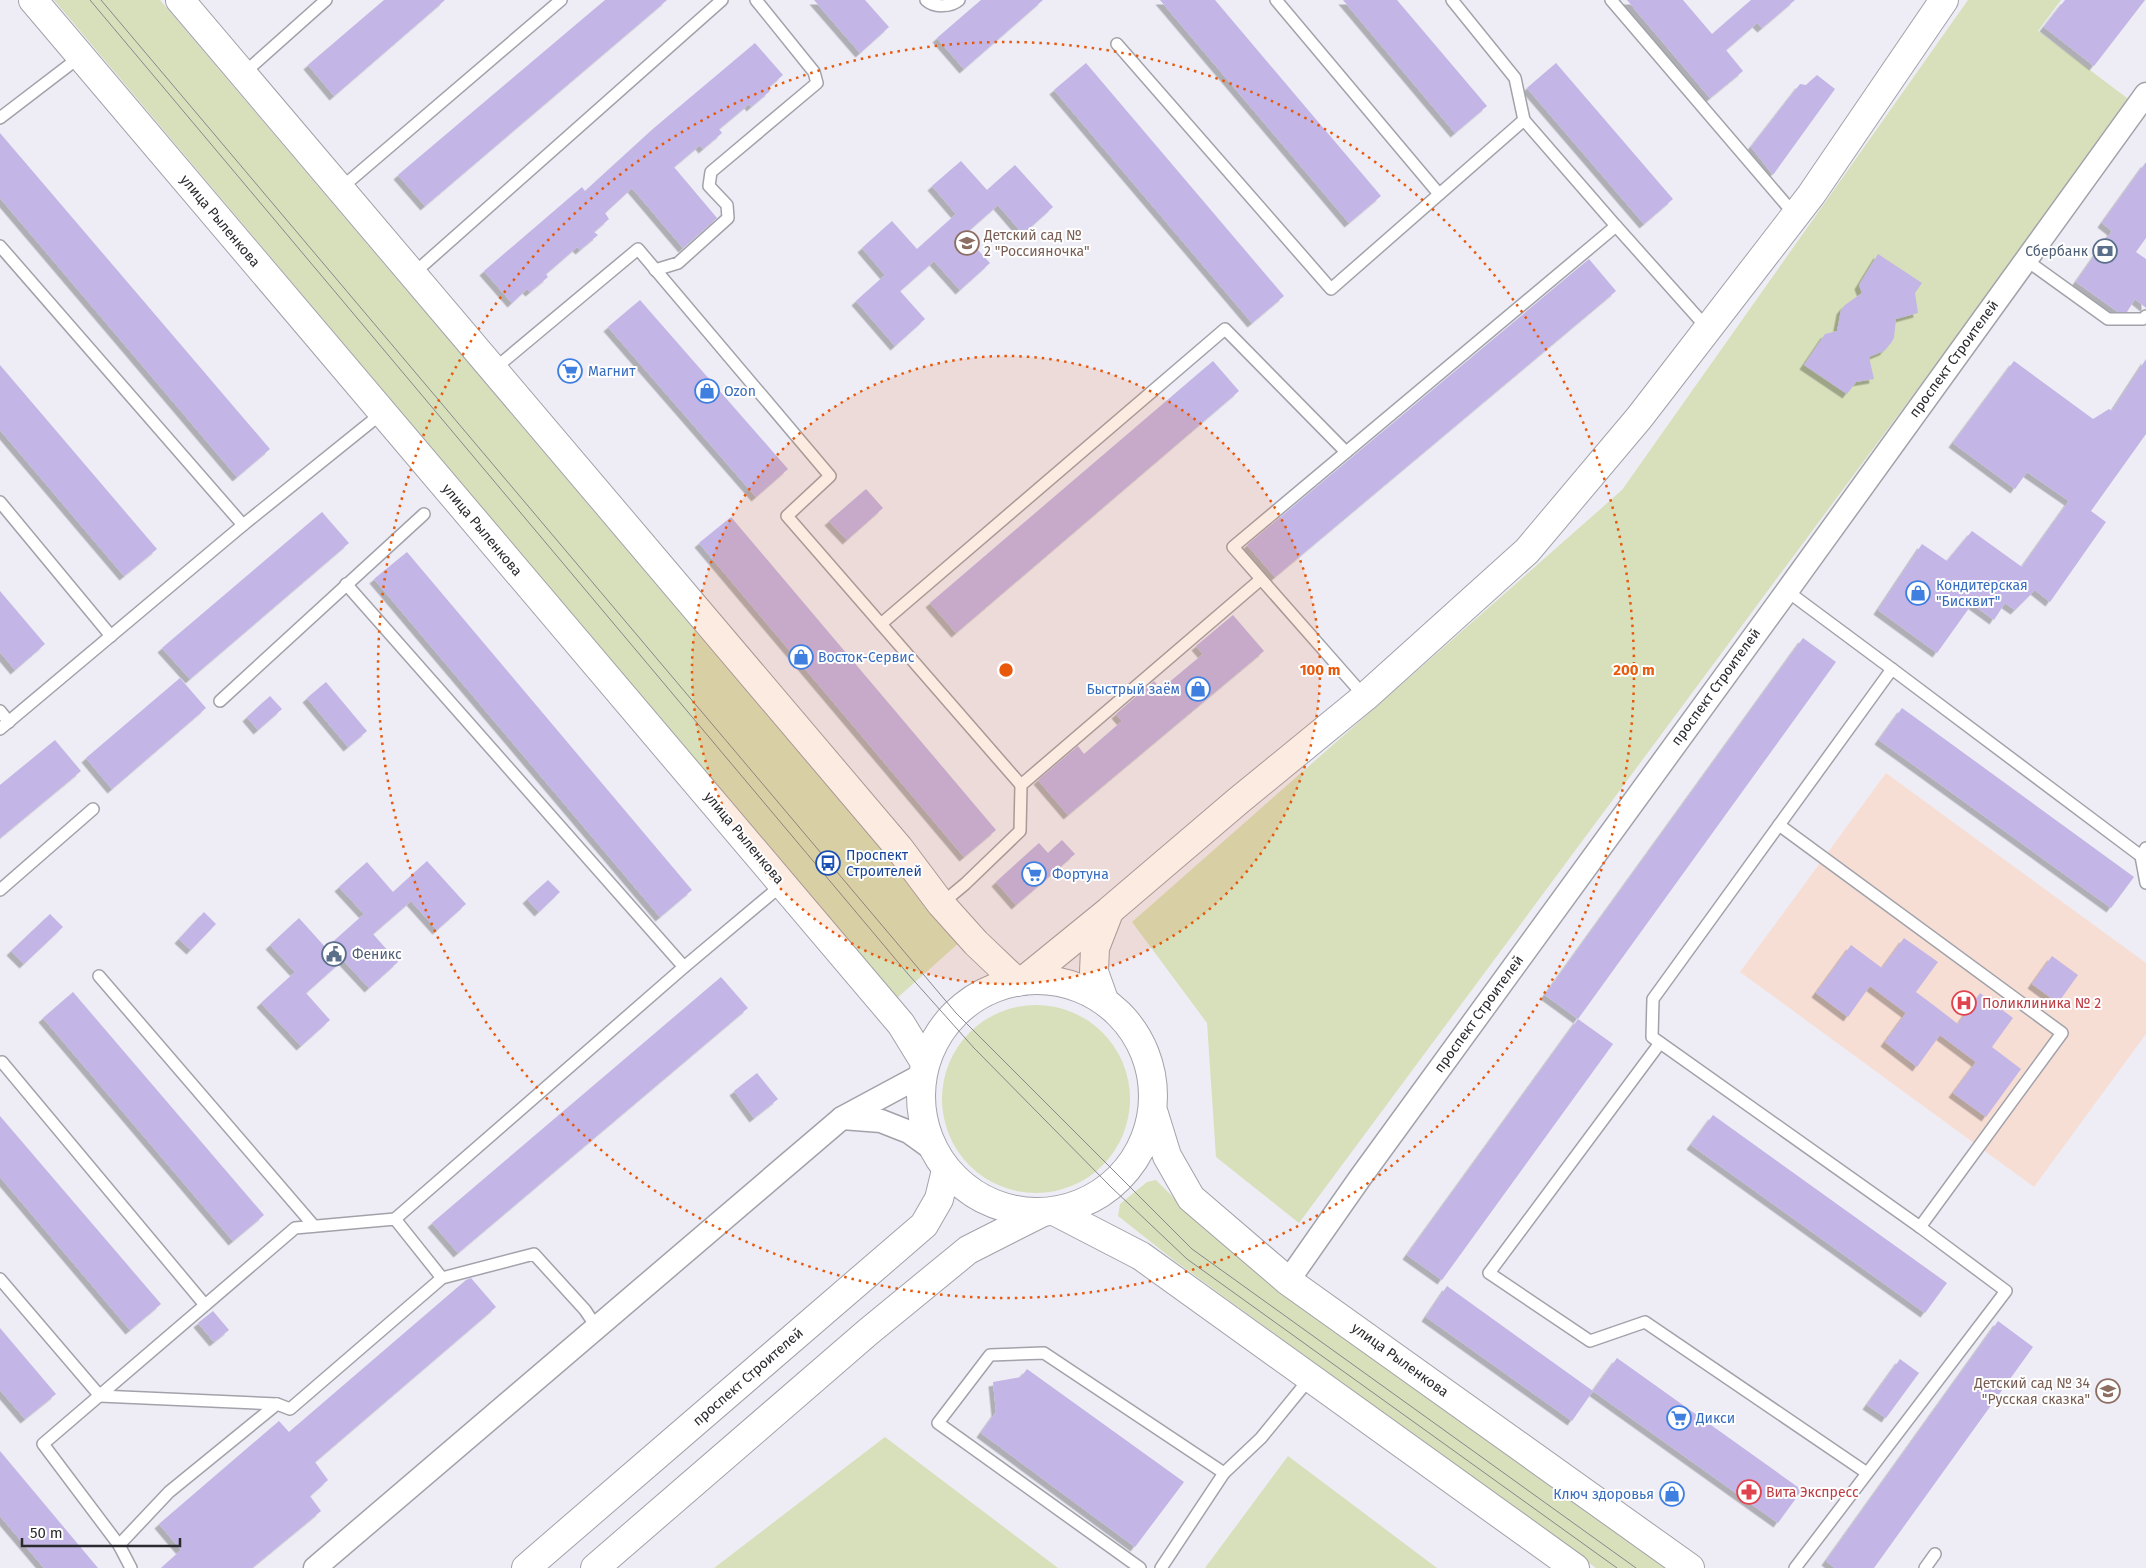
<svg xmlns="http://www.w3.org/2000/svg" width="2146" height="1568" font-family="'Fira Sans',sans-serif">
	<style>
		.medical { fill: #f7ded5 }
		.green { fill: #d7e0ba }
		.building { fill: #c3b5e5; filter: url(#shadow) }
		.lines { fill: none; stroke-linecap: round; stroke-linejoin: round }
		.service-casing { stroke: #a2a2aa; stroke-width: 14 }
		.minor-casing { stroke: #a2a2aa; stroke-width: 25 }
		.tertiary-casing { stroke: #a2a2aa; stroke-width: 30 }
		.secondary-casing { stroke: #a2a2aa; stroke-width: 30 }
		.service { stroke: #fff; stroke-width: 11 }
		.minor { stroke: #fff; stroke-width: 22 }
		.tertiary { stroke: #fff; stroke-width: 28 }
		.secondary { stroke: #fff; stroke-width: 28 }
		.tram { stroke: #88878d; stroke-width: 1 }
		.ring { fill: none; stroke: #e8590c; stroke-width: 2.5; stroke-dasharray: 2.5 5 }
		.labels { text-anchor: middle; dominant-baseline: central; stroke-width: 4; stroke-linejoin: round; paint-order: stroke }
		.street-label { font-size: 14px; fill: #2b2a2e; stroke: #fff }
		.education-label { font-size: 14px; fill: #785e54; stroke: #fff; text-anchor: start }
		.service-label { font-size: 14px; fill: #4e5e75; stroke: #fff; text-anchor: end }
		.shop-label { font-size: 14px; fill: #366cbe; stroke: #fff; text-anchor: start }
		.transit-label { font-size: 14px; fill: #164399; stroke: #fff; text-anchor: start }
		.health-label { font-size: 14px; fill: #be3a42; stroke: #fff; text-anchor: start }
		.centre { fill: #e8590c; stroke: #fff; stroke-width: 2.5 }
		.ring-label { font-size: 15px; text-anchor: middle; font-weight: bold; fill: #e8590c; stroke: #fff; stroke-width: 4; stroke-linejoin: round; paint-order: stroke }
	</style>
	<defs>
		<filter id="shadow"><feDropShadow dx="-4.5" dy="4.5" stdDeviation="0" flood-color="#0004"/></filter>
	</defs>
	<rect width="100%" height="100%" fill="#eeedf6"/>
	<path class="medical" d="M1886 773 2146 963V1034L2034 1187 1740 972Z"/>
	<g class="green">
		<path d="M54 0H160L960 942 896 999Z"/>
		<path d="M1968 0H2061L2038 31 2131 101 1299 1223 1216 1157 1207 1023 1132 922 1622 490Z"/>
		<circle cx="1036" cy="1099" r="94"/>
		<path d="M1156 1180 1180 1204 1684 1568H1596L1175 1261 1118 1216 1120 1204 1147 1182Z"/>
		<path d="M885 1437 1058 1568H714Z"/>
		<path d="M1288 1456 1437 1568H1205Z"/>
	</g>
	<g class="building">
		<path d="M384 0H445L334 96 308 65Z"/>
		<path d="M605 0H667L425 206 398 175Z"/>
		<path d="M814 0H865L889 27 860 53Z"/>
		<path d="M981 0H1043L964 69 937 38Z"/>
		<path d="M1160 0H1215L1381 196 1349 223Z"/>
		<path d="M1343 0H1397L1487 106 1455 133Z"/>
		<path d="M1627 0H1683L1712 34 1751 0H1795L1762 28 1757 23 1726 50 1743 71 1710 98Z"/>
		<path d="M2065 0H2145L2094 66 2044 27Z"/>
		<path d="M755 43 783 75 768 88 770 91 751 107 749 104 719 129 722 133 703 149 700 145 674 167 717 218 683 248 632 188 605 213 609 219 594 232 598 235 580 250 577 247 546 274 548 277 530 292 527 289 512 303 484 271 582 187 585 191 654 128Z"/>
		<path d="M1086 63 1284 296 1252 323 1054 90Z"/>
		<path d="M1556 63 1673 199 1644 224 1527 88Z"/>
		<path d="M1817 75 1835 89 1773 175 1751 147 1800 84 1806 85Z"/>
		<path d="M0 133 270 449 237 477 0 198Z"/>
		<path d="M961 161 987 190 1015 165 1053 207 1023 234 998 205 964 235 990 263 960 290 934 261 900 291 925 319 895 346 856 301 885 275 862 248 892 221 917 249 956 214 932 186Z"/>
		<path d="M2146 162V238L2136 252 2146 259V308L2135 299 2127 312H2118L2076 282 2112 231 2102 223Z"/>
		<path d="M1878 254 1922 283 1915 293 1918 313 1896 319 1894 338 1891 343 1884 351 1869 357 1874 379 1856 382 1847 394 1804 365 1825 334 1837 331 1841 310 1845 305 1862 293 1859 285Z"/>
		<path d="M1589 259 1616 291 1275 577 1247 545Z"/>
		<path d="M640 300 788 469 756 497 608 327Z"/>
		<path d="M2146 359V434L2091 511 2106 522 2050 602 2035 590 2015 610 2005 603 1994 620 1972 604 1937 653 1878 610 1922 544 1947 561 1972 531 2022 567 2069 501 2027 472 2015 489 1953 443 2014 361 2093 419 2109 409 2112 411Z"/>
		<path d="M1213 361 1239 391 956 633 930 603Z"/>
		<path d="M0 365 157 549 124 576 0 430Z"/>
		<path d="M866 489 883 508 847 540 829 521Z"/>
		<path d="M322 512 349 543 190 679 162 648Z"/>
		<path d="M731 517 996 830 964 857 699 543Z"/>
		<path d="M407 552 692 890 660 917 374 579Z"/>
		<path d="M0 591 45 644 15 670 0 652Z"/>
		<path d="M1233 615 1264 651 1068 815 1038 780 1078 746 1084 754 1122 721 1116 714 1154 681 1161 689 1203 654 1196 646Z"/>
		<path d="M1803 638 1836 662 1578 1019 1545 995Z"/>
		<path d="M180 678 206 708 112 789 86 758Z"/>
		<path d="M326 682 367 731 348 747 307 698Z"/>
		<path d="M270 696 282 709 258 730 247 717Z"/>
		<path d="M1902 708 2134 877 2111 908 1879 740Z"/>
		<path d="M55 740 81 771 0 838V785Z"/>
		<path d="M1062 840 1075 854 1016 905 996 882 1039 843 1048 853Z"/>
		<path d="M427 861 466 904 437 930 411 901 373 934 398 962 369 988 343 960 306 993 330 1020 301 1046 261 1003 295 972 270 945 299 918 326 948 364 914 339 887 367 862 393 892Z"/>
		<path d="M548 880 560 892 539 912 527 899Z"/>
		<path d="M204 912 216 924 191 950 179 939Z"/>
		<path d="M50 914 63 927 24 964 11 951Z"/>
		<path d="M1904 938 1938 962 1916 992 1936 1007 1958 1024 1980 993 2013 1018 1992 1047 2021 1069 1986 1117 1953 1093 1976 1062 1940 1035 1917 1067 1885 1042 1906 1013 1870 986 1848 1017 1816 993 1851 945 1882 968Z"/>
		<path d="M2052 956 2078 975 2058 1003 2032 984Z"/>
		<path d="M721 977 748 1008 458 1253 432 1223Z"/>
		<path d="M73 992 264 1215 233 1241 43 1018Z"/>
		<path d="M1578 1019 1613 1044 1442 1280 1407 1255Z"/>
		<path d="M757 1073 778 1099 754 1118 734 1091Z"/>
		<path d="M1713 1115 1947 1283 1925 1313 1691 1145Z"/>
		<path d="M0 1116 161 1304 130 1330 0 1177Z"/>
		<path d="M471 1278 496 1307 315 1462 328 1480 310 1496 321 1511 252 1568H161L181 1550 159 1524 279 1421 289 1432 466 1280Z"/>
		<path d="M1447 1286 1593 1391 1572 1421 1426 1317Z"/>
		<path d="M213 1311 229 1330 214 1342 198 1323Z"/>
		<path d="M1998 1321 2033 1347 1874 1568H1835L1826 1561Z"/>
		<path d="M0 1328 56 1394 25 1419 0 1390Z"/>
		<path d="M1617 1358 1802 1490 1778 1523 1593 1391Z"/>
		<path d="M1900 1359 1919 1373 1886 1418 1867 1405Z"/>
		<path d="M1027 1369 1184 1482 1135 1547 981 1433 996 1412 993 1382 1021 1377Z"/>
		<path d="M0 1451 98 1568H44L0 1516Z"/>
	</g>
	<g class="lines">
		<g class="service-casing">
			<g id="service">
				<path d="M926 0C934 8 951 7 959 0"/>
				<path d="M1276 0 1439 194"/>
				<path d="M1452 0 1515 78 1524 120"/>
				<path d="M1611 0 1795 215"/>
				<path d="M1117 44 1331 289 1524 120 1616 226 1233 547 1365 697"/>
				<path d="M243 74 326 0"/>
				<path d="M0 118 81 56"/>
				<path d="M340 189 561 0"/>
				<path d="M1616 226 1708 329"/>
				<path d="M0 246 243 525"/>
				<path d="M2026 260 2108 319H2143L2146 316"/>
				<path d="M655 270 678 263 728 218 727 205 709 186 711 172 817 83 814 72 756 0"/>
				<path d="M413 274 722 0"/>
				<path d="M493 370 638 249 830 476 787 516 1021 785"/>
				<path d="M0 502 111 636"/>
				<path d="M346 584 684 967"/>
				<path d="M1787 591 1892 669"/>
				<path d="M881 624 1225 329 1346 452"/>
				<path d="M220 701 424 514"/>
				<path d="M0 711 9 722"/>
				<path d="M0 729 243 525 382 413"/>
				<path d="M1779 825 2062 1033 1920 1227"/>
				<path d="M2141 856 2146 883"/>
				<path d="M0 890 93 809"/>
				<path d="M941 904 965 884 1020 831 1021 785 1260 580"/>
				<path d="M99 976 314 1226"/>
				<path d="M1660 1043 1489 1273 1590 1341 1645 1322 1867 1473"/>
				<path d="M2 1062 205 1305"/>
				<path d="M395 1219 684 967 783 884"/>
				<path d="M0 1279 100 1396 277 1404"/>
				<path d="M119 1545 43 1444 295 1228 395 1219 442 1278"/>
				<path d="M131 1568 119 1545 169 1492 277 1404 290 1409 442 1278 534 1254 585 1310 597 1328"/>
				<path d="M1140 1568 938 1423 990 1355 1044 1353 1224 1473"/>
				<path d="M1161 1568 1224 1473 1261 1438 1310 1378"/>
				<path d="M1795 1568 2006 1291 1920 1227 1652 1037 1653 999 1892 669 2141 856 2146 848"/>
				<path d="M1925 1568 1935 1554"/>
			</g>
		</g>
		<g class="minor-casing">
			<g id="minor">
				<path d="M842 1118 881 1121 909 1132 934 1150"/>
				<path d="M1288 1281 1360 1178 1787 591 2146 94"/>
				<path d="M315 1568 842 1118 922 1075"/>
			</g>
		</g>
		<g class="tertiary-casing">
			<g id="tertiary">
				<path d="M1154 1114 1167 1156 1191 1198 1288 1281 1690 1568"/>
				<path d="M1056 1212 1141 1256 1575 1568"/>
			</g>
		</g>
		<g class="secondary-casing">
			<g id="secondary">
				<path d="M33 0 901 1024 925 1063"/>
				<path d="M180 0 899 848 941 904 976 943 1017 982"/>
				<circle cx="1037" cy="1096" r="116"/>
				<path d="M1023 981 1109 911 1238 801 1365 697 1527 551 1639 418 1811 195 1944 0"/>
				<path d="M1104 1000 1094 972 1095 948 1109 912"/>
				<path d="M526 1568 924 1225 939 1199 946 1170"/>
				<path d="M595 1568 868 1332 968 1250 1041 1213"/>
			</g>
		</g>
		<use href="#service" class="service"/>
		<use href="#minor" class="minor"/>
		<use href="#tertiary" class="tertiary"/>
		<use href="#secondary" class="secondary"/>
		<g class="tram">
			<path d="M90 0 908 974 974 1048 1111 1187 1187 1259 1617 1568"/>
			<path d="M101 0 956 1013 1192 1249 1636 1568"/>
		</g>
	</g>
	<circle cx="1006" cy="670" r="314" fill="#e8590c" fill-opacity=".12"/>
	<g class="ring">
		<circle cx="1006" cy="670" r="314"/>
		<circle cx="1006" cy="670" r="628"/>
	</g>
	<defs>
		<g id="school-ring" transform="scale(1.25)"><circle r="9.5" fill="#fff" stroke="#8d6e63" stroke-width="1.5"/><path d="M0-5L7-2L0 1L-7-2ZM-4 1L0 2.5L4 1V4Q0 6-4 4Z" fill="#8d6e63"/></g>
		<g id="bank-ring" transform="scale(1.25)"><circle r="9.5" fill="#fff" stroke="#5c6f8a" stroke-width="1.5"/><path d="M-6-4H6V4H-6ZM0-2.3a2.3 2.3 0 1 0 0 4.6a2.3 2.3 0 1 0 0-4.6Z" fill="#5c6f8a"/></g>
		<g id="supermarket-ring" transform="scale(1.25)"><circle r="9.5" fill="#fff" stroke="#3f7fe0" stroke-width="1.5"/><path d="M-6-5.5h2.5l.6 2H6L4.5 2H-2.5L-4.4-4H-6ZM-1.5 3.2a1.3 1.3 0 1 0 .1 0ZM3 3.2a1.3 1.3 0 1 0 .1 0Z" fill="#3f7fe0"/></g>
		<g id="shop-ring" transform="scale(1.25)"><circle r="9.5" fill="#fff" stroke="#3f7fe0" stroke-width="1.5"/><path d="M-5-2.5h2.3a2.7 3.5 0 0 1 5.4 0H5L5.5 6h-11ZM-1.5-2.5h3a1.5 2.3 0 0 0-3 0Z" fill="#3f7fe0"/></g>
		<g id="bus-ring" transform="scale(1.25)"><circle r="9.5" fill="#fff" stroke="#1a4fb4" stroke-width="1.5"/><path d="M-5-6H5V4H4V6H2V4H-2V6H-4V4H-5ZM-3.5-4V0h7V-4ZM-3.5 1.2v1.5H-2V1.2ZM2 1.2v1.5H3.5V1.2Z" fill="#1a4fb4"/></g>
		<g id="civic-ring" transform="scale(1.25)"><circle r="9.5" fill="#fff" stroke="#5c6f8a" stroke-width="1.5"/><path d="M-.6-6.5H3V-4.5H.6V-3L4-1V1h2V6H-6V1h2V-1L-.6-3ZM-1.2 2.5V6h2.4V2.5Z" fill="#5c6f8a"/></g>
		<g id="hospital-ring" transform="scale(1.25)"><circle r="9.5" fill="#fff" stroke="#e0444e" stroke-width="1.5"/><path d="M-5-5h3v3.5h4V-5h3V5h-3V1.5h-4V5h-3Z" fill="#e0444e"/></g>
		<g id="pharmacy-ring" transform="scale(1.25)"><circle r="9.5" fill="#fff" stroke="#e0444e" stroke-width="1.5"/><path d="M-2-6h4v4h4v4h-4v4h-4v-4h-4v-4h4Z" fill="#e0444e"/></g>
	</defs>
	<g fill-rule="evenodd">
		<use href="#school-ring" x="967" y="243"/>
		<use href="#bank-ring" x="2105" y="251"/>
		<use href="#supermarket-ring" x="570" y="371"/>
		<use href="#shop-ring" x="707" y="391"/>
		<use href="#shop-ring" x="1918" y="593"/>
		<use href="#shop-ring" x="801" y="657"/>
		<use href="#shop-ring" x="1198" y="689"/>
		<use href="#bus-ring" x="828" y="863"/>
		<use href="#supermarket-ring" x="1034" y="874"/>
		<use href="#civic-ring" x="334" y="954"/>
		<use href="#hospital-ring" x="1964" y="1003"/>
		<use href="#school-ring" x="2108" y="1391"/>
		<use href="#supermarket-ring" x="1679" y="1418"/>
		<use href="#pharmacy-ring" x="1749" y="1492"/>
		<use href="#shop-ring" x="1672" y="1494"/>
	</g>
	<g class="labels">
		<g class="street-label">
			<text transform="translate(220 221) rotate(50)">улица Рыленкова</text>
			<text transform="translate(1954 359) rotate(-54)">проспект Строителей</text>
			<text transform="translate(482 530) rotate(50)">улица Рыленкова</text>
			<text transform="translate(1716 687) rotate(-54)">проспект Строителей</text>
			<text transform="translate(744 838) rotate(50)">улица Рыленкова</text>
			<text transform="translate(1479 1014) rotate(-54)">проспект Строителей</text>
			<text transform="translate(1400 1360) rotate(36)">улица Рыленкова</text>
			<text transform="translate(748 1377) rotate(-41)">проспект Строителей</text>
		</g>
		<g class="education-label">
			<text x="984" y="235">Детский сад №<tspan x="984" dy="16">2 "Россияночка"</tspan></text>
			<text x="2090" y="1383" text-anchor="end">Детский сад № 34<tspan x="2090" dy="16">"Русская сказка"</tspan></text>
		</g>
		<g class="service-label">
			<text x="2088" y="251">Сбербанк</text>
			<text x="352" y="954" text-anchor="start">Феникс</text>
		</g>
		<g class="shop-label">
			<text x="588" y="371">Магнит</text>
			<text x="724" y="391">Ozon</text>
			<text x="1936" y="585">Кондитерская<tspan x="1936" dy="16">"Бисквит"</tspan></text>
			<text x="818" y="657">Восток-Сервис</text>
			<text x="1180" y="689" text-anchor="end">Быстрый заём</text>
			<text x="1052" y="874">Фортуна</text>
			<text x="1696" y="1418">Дикси</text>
			<text x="1654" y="1494" text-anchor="end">Ключ здоровья</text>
		</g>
		<g class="transit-label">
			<text x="846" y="855">Проспект<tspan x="846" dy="16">Строителей</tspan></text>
		</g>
		<g class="health-label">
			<text x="1982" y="1003">Поликлиника № 2</text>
			<text x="1766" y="1492">Вита Экспресс</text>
		</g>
	</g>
	<circle cx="1006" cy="670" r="8" class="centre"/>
	<g class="ring-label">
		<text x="1320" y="675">100 m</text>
		<text x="1634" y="675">200 m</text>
	</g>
	<path d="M22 1538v8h158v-8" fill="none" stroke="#2b2a2e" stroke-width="2.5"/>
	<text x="30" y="1538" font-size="15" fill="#2b2a2e" stroke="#ffffff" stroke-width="4" paint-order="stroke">50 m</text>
</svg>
